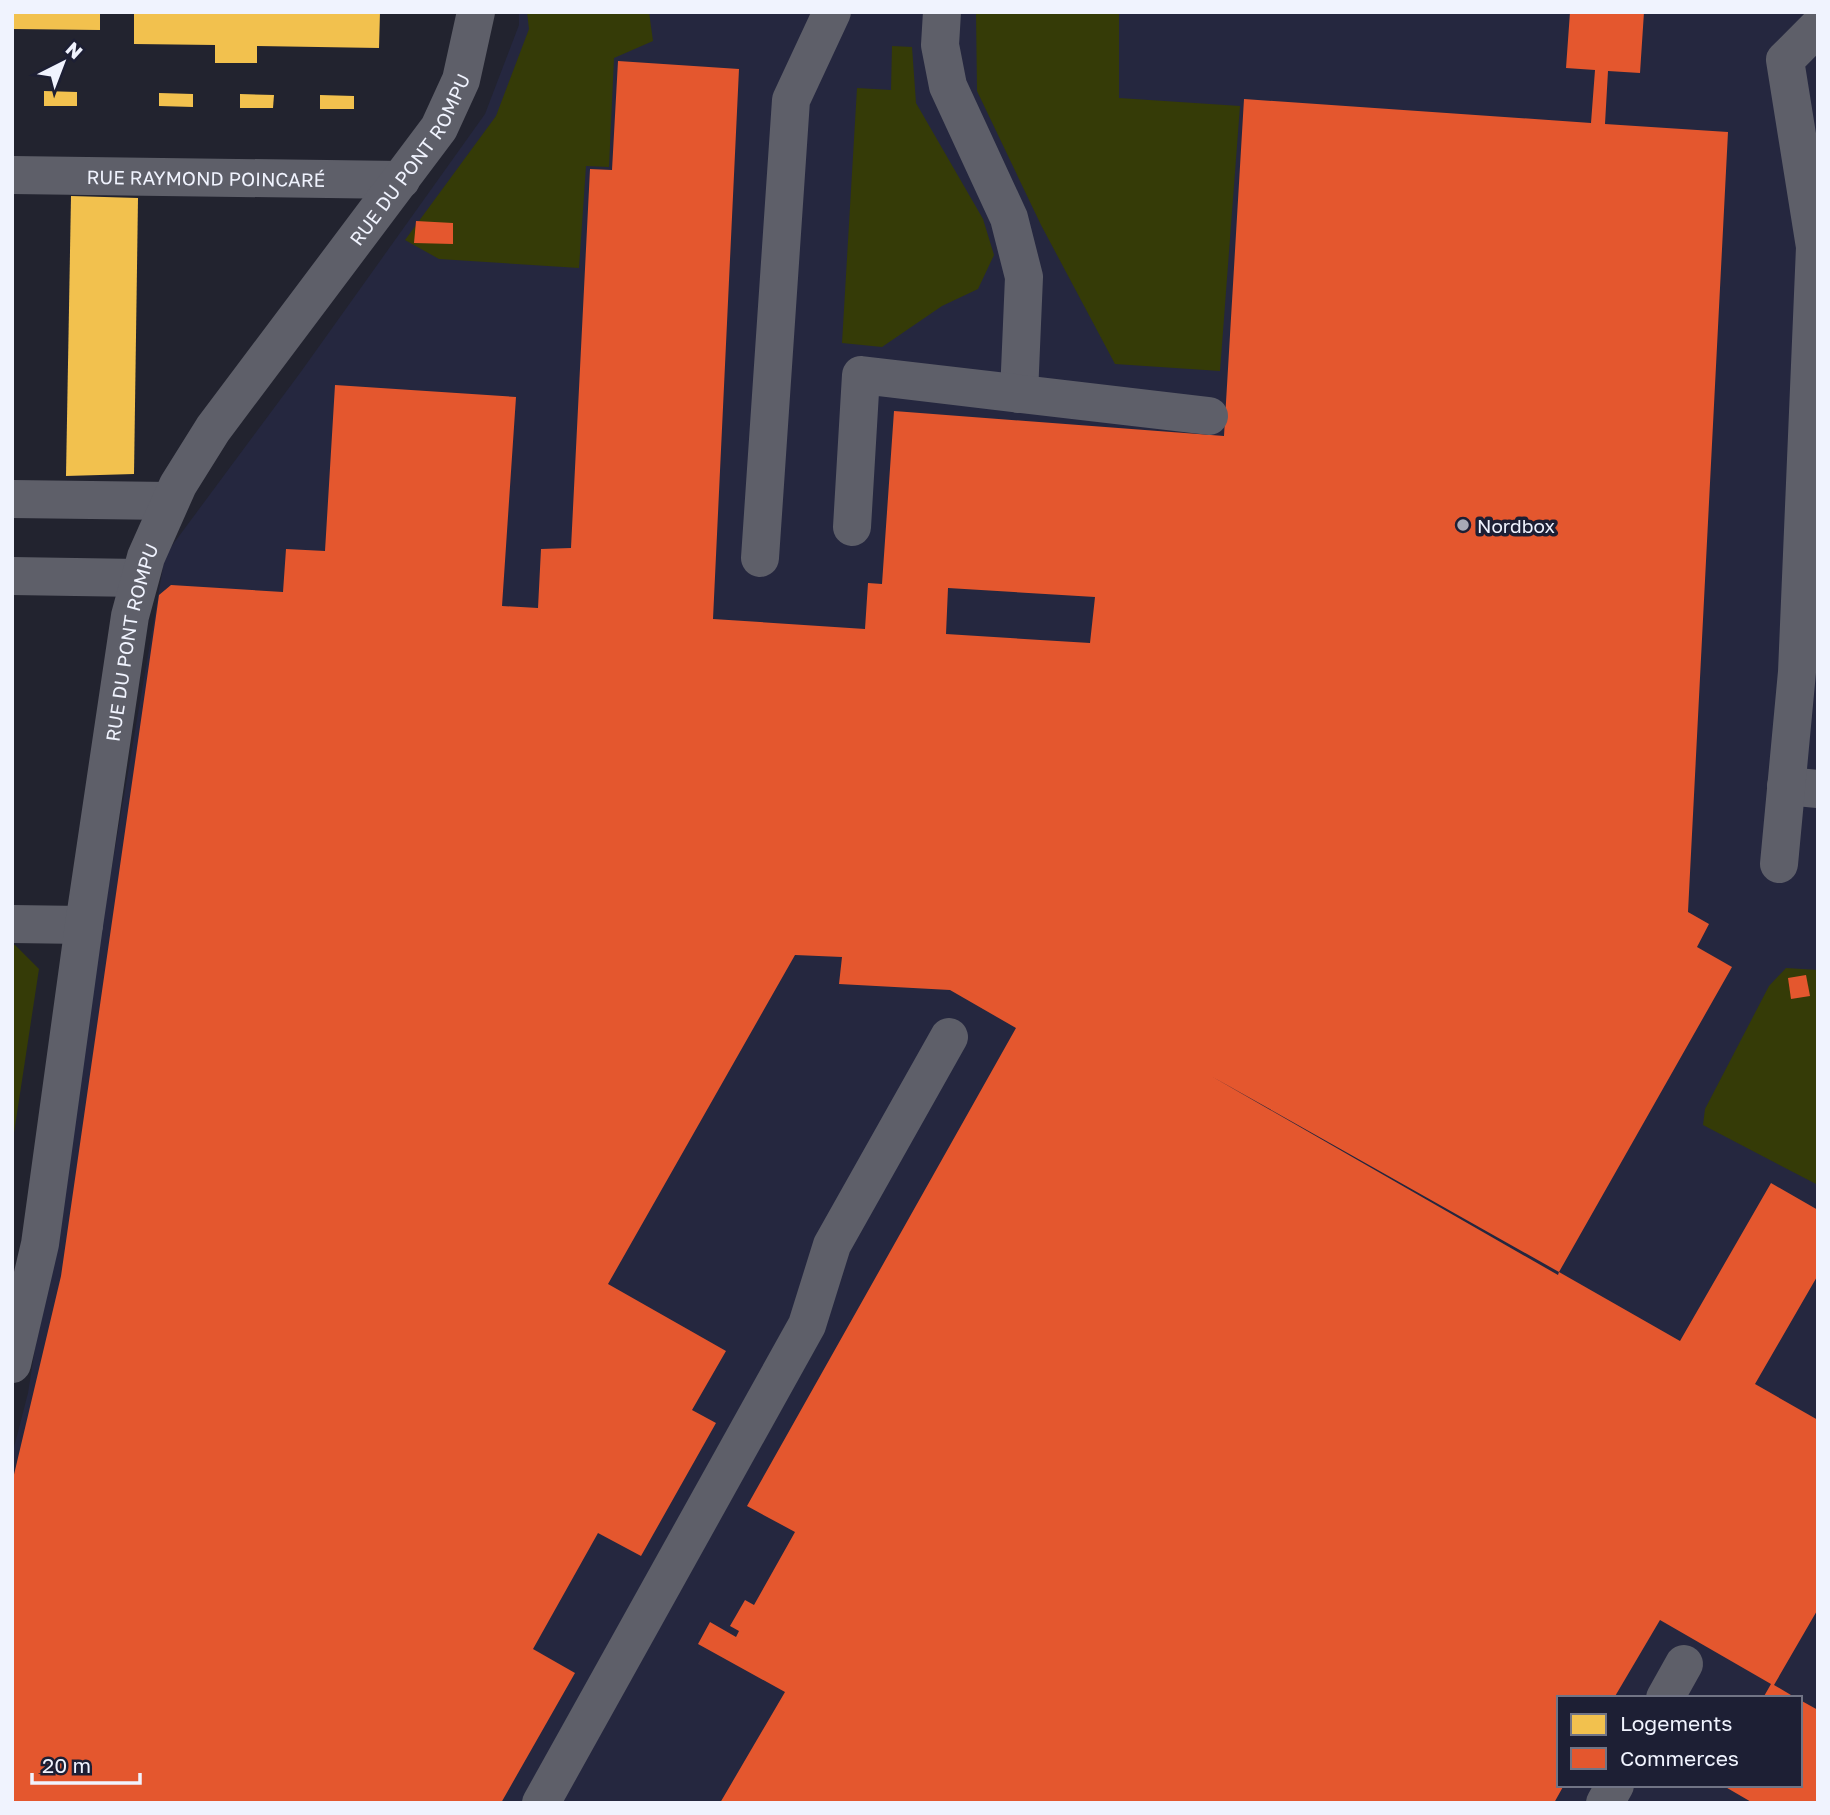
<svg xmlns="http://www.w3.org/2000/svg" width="1830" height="1815" font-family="'Golos Text',sans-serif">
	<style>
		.built { fill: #25273f; fill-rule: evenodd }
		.green { fill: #353b07 }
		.homes { fill: #f2c14e }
		.shops { fill: #e4572e; fill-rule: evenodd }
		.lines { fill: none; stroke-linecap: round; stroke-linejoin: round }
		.minor { stroke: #5e5f69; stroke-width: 38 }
		.poi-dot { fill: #a8aab6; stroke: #1d1f34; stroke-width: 2.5 }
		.labels { text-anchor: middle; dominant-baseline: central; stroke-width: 7; stroke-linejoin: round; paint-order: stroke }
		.street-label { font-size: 19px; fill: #f0f3fe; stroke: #1d1f34 }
		.poi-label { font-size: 19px; fill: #f0f3fe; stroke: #1d1f34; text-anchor: start }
	</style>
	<rect width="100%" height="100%" fill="#22232f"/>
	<path class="built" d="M519 12H1818V1803H12V1455L28 1393 94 972 165 555 300 373 485 114 519 25ZM1559 1698H1800V1785H1559Z"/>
	<g class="green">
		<path d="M527 12H649L653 41 614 58 609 167 586 166 579 268 439 259 405 240 496 116 529 29Z"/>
		<path d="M976 12H1209L1119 13V98L1240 106 1220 371 1115 364 1041 225 977 91Z"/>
		<path d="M892 46 912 47 916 103 983 219 994 255 978 289 942 306 882 347 842 343 857 88 891 90Z"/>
		<path d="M12 945H15L39 969 12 1146Z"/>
		<path d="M1786 968 1818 970V1185L1703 1125 1705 1109 1769 986Z"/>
	</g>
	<g class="homes">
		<path d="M12 12H100V30L12 29Z"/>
		<path d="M134 12H380L379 48 257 46V63H215V45L134 44Z"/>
		<path d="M44 91 77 92V106H44Z"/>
		<path d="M159 93 193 94V107L159 106Z"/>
		<path d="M240 94 274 95 273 108H240Z"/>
		<path d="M320 95 354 96V109H320Z"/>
		<path d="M71 196 138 198 134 474 66 476Z"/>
	</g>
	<g class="shops">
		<path d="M1570 12H1644L1640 73 1608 71 1605 124 1728 132 1688 912 1709 924 1697 947 1732 967 1559 1272 1211 1076 1558 1275 1559 1272 1680 1341 1771 1183 1818 1210V1275L1755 1384 1818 1420V1609L1774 1685 1796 1698H1763L1771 1684 1660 1620 1614 1698H1559V1785H1564L1554 1803H720L785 1692 698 1644 710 1622 736 1637 739 1631 730 1626 745 1600 754 1605 795 1532 747 1506 1016 1028 950 990 839 984 842 957 795 955 608 1284 726 1351 692 1410 716 1423 641 1556 598 1533 533 1649 575 1673 501 1803H12V1483L61 1276 159 595 171 585 283 592 286 549 325 551 335 385 516 397 502 606 538 608 541 549 571 548 590 169 612 170 618 61 739 69 713 619 865 629 868 583 882 584 894 411 1224 436 1244 99 1591 123 1595 70 1566 68ZM948 588 1095 597 1090 643 946 634Z"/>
		<path d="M416 221 453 223V244L414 243Z"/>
		<path d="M1806 975 1810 996 1791 999 1788 978Z"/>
		<path d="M1800 1700 1818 1710V1803H1753L1722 1785H1800Z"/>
	</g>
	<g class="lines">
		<g class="minor">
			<path d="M942 12 940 45 948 86 1009 218 1024 277 1019 394"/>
			<path id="s1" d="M12 175 401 180"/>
			<path d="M12 499 170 501"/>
			<path d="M852 527 861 375 1209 416"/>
			<path d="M760 558 791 100 832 12"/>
			<path d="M12 576 139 578"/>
			<path d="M1786 786 1818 789"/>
			<path d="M1779 864 1797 672 1815 247 1785 60 1818 27"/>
			<path d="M12 924 84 925"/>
			<path id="s2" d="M12 1364 40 1244 84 925 130 616 146 557 178 485 213 429 439 128 461 80 476 12"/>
			<path d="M1665 1698 1684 1664"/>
			<path d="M541 1803 807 1325 832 1245 949 1037"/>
			<path d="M1605 1803 1615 1785"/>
		</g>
	</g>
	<circle class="poi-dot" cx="1463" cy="525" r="7"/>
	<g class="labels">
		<g class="street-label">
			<text stroke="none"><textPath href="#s2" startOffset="1298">RUE DU PONT ROMPU</textPath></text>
			<text stroke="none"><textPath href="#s1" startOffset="194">RUE RAYMOND POINCARÉ</textPath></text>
			<text stroke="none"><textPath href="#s2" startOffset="732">RUE DU PONT ROMPU</textPath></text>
		</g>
		<g class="poi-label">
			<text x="1477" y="525">Nordbox</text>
		</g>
	</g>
	<rect width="1830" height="1815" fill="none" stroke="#f0f3fe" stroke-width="28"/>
	<rect x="1557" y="1696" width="245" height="91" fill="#1d1f34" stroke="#717485" stroke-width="2"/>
	<rect x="1571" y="1714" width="35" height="21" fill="#f2c14e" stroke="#717485" stroke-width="2"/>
	<text x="1620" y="1731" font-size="21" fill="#f0f3fe">Logements</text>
	<rect x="1571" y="1748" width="35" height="21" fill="#e4572e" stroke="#717485" stroke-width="2"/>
	<text x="1620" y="1766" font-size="21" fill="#f0f3fe">Commerces</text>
	<g transform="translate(63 63) rotate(42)" stroke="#1d1f34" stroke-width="5" paint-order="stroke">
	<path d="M0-5L12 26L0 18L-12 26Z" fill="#f0f3fe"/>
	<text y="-10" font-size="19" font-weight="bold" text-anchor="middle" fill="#f0f3fe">N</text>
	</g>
	<path d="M32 1773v10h108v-10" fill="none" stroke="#f0f3fe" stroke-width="3.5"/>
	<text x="42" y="1773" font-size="21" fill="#f0f3fe" stroke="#1d1f34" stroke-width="5" paint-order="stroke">20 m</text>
</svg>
